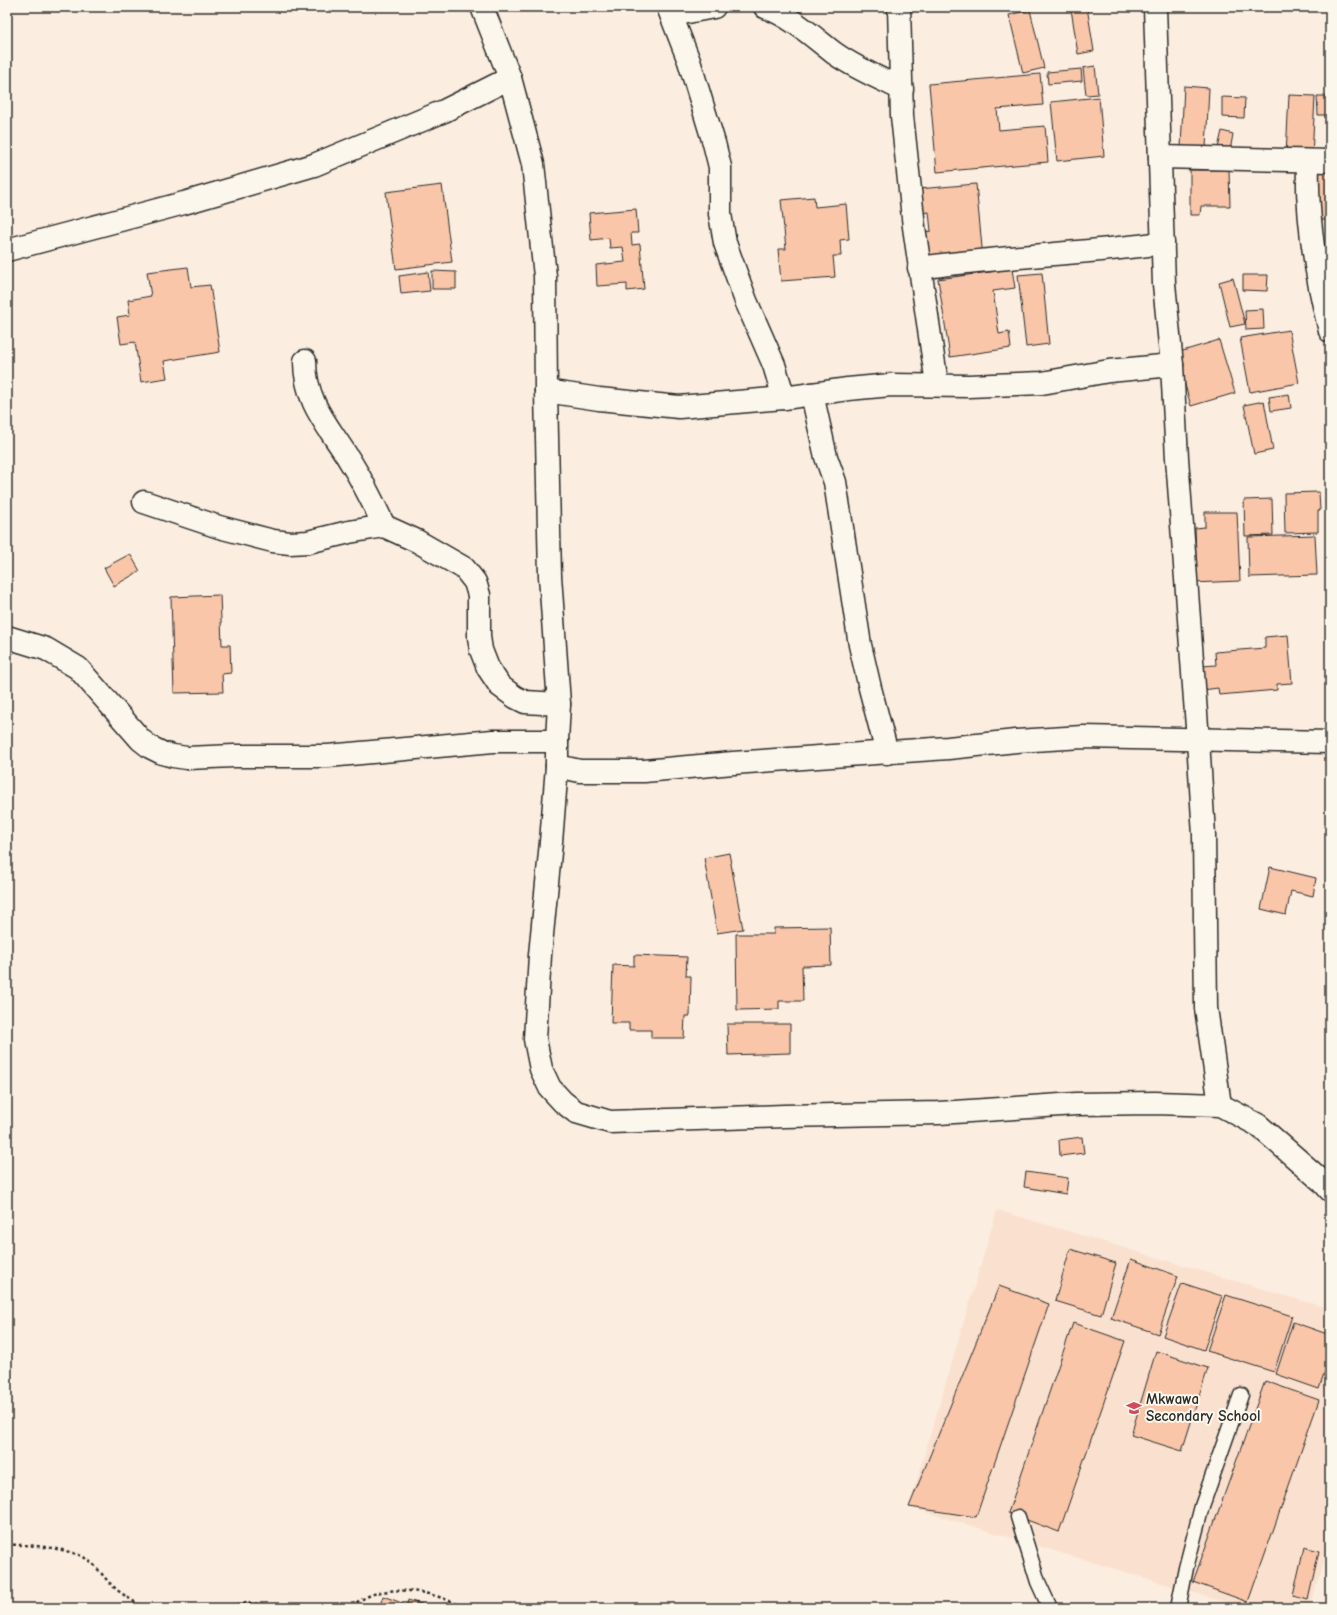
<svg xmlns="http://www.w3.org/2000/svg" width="1337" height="1615" font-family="'Comic Neue',sans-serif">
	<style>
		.built { fill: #fae1cf }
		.building { fill: #f9c6a9; stroke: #2b2b2b }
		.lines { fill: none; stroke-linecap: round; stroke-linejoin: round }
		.service-casing { stroke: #2b2b2b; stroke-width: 17 }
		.minor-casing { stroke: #2b2b2b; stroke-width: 25 }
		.path { stroke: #2b2b2b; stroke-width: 2.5; stroke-dasharray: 3 3; stroke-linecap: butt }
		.service { stroke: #fbf7ec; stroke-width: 14 }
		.minor { stroke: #fbf7ec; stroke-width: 22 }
		.labels { text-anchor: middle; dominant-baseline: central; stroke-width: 4; stroke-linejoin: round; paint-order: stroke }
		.poi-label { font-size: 15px; font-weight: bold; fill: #2b2b2b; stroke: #fbf7ec; text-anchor: start }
	</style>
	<rect width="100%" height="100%" fill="#fbeddf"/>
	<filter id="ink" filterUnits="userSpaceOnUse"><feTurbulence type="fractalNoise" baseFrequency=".025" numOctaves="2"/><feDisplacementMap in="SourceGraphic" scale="8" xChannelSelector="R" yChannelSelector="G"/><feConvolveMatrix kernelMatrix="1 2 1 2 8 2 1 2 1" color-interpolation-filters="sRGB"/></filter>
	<g filter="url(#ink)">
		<path class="built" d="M997 1210 1330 1309V1538L1310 1608H1245L909 1507Z"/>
		<g class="building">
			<path d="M1087 7 1094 51 1078 54 1071 9Z"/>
			<path d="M1030 10 1044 68 1023 73 1009 15Z"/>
			<path d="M1095 66 1098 94 1086 95 1083 68Z"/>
			<path d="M1081 69 1082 81 1048 84 1047 72Z"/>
			<path d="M1040 74 1043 105 997 109 999 130 1045 126 1048 162 937 172 929 84Z"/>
			<path d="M1184 86 1209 88 1206 148 1181 147Z"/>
			<path d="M1289 95 1315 96 1312 157 1286 155Z"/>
			<path d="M1317 96H1330V115H1318Z"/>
			<path d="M1099 97 1104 156 1057 161 1051 102Z"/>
			<path d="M1222 97 1245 98 1244 118 1222 117Z"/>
			<path d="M1222 131 1233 134 1230 151 1218 148Z"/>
			<path d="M1316 169H1330V220H1315Z"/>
			<path d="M1190 170H1229L1230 206H1201L1200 215H1190Z"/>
			<path d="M976 184 983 258 928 263 924 232 931 231 929 212 920 213 918 189Z"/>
			<path d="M442 185 452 262 396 269 386 192Z"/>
			<path d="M814 197 815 207 846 204 849 239 840 240 841 256H833L835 277 781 281 778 249H786L781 200Z"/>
			<path d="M636 209 638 233H631L632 245 640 244 644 289 627 291V284L597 286 596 265 625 262 623 247 610 248 609 238 591 240 589 213Z"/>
			<path d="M188 267 191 287 210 285 220 352 164 361 167 378 141 382 135 342 121 344 117 317 130 315 128 300 151 296 147 272Z"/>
			<path d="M1012 269 1015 288 993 291 999 334 1009 332 1011 348 950 357 938 279Z"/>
			<path d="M432 271 456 272V289H432Z"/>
			<path d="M428 272 430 291 401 294 399 276Z"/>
			<path d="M1042 273 1049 344 1026 347 1018 275Z"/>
			<path d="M1243 275H1268L1267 291 1243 290Z"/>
			<path d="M1233 278 1245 324 1230 327 1219 282Z"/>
			<path d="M1263 309 1264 329 1246 330 1245 310Z"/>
			<path d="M1289 330 1299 383 1250 392 1240 338Z"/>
			<path d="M1219 340 1235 393 1191 406 1176 353Z"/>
			<path d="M1289 394 1291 408 1271 411 1269 397Z"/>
			<path d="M1264 401 1273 450 1254 454 1244 405Z"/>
			<path d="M1319 492 1320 511H1318V532L1285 533 1284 493Z"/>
			<path d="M1272 499 1273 535 1245 536 1244 500Z"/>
			<path d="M1205 512H1237L1240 581 1191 583 1190 557 1196 556 1195 528 1205 527Z"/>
			<path d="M1315 535 1317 575 1249 577 1248 537Z"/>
			<path d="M130 554 140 571 114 586 104 568Z"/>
			<path d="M220 595 222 645H230L231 673 222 674 223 692 174 693 171 597Z"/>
			<path d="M1288 635 1292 683 1277 684V690L1219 695 1218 688 1203 690 1202 666 1216 665 1215 652 1265 648V637Z"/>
			<path d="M729 853 743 929 717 933 704 858Z"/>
			<path d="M1270 867 1316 878 1313 896 1291 891 1286 915 1261 909Z"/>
			<path d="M830 927 831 965 802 966 803 1001H779V1009L737 1010 736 934H774V928Z"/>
			<path d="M634 955 687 957 686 976H691L690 1016H685L684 1038H651V1030H629V1023H611L613 965 634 966Z"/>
			<path d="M727 1024H790V1053L728 1055Z"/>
			<path d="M1082 1137 1084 1153 1060 1156 1059 1140Z"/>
			<path d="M1026 1172 1068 1178 1066 1194 1024 1187Z"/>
			<path d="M1070 1249 1116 1263 1101 1315 1055 1301Z"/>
			<path d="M1131 1259 1178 1276 1158 1334 1111 1318Z"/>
			<path d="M1182 1283 1222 1296 1204 1350 1163 1336Z"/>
			<path d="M999 1286 1049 1304 976 1517 909 1507Z"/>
			<path d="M1226 1295 1292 1316 1274 1372 1207 1351Z"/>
			<path d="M1293 1322 1330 1335V1357L1319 1389 1276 1374Z"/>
			<path d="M1073 1323 1125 1341 1059 1532 1008 1513Z"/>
			<path d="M1156 1351 1208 1368 1182 1451 1131 1435Z"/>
			<path d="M1265 1381 1319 1400 1248 1602 1193 1582Z"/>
			<path d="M1304 1547 1319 1551 1308 1600 1293 1596Z"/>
			<path d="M383 1596 402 1603 401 1608H379Z"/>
			<path d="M408 1600 434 1608H406Z"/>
		</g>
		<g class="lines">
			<g class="service-casing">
				<g id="service">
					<path d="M1018 1517 1038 1582 1050 1608"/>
					<path d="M1178 1608 1186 1568 1202 1506 1241 1395"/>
				</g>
			</g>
			<g class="minor-casing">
				<g id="minor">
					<path d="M482 7 510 78 533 164 545 276 546 391 550 576 559 704 557 741V766L551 842 540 955 535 1039 541 1069 550 1088 563 1102 576 1112 610 1122 784 1116 939 1113 1076 1104 1155 1103 1220 1105 1258 1125 1323 1182 1330 1190"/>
					<path d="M668 7 689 61 714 143 720 167V214L725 243 746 301 774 365 784 398"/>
					<path d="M765 7C792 17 812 36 834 53 855 68 879 78 902 89"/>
					<path d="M899 7 902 116 914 227 937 384"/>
					<path d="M1155 7 1164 284 1172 365 1177 458 1198 740 1204 835 1206 1008 1220 1105"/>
					<path d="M672 15 714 7"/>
					<path d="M1160 157 1330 161"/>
					<path d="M1308 161C1306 218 1316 276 1330 331"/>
					<path d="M7 250 184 203 314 165 444 111 510 78"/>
					<path d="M919 268C1000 256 1082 254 1163 243"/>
					<path d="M305 361C305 404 329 426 350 461 363 482 374 504 384 526"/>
					<path d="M546 391 599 399 679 407 784 398 848 389 891 385 969 386 1042 383 1109 371 1172 365"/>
					<path d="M812 394 826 457 835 482 860 645 870 688 887 753"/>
					<path d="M144 502 219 527 273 541 290 543 308 542 349 532 384 526 417 541 464 568 475 582 479 595V637L481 650 488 668 500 686 515 697 525 702 559 704"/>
					<path d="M7 637 46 649 78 668 141 740 150 747 162 753 173 756 187 758 234 756H328L493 741H557"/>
					<path d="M557 766 580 771H644L733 763 948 748 1016 741 1083 737 1330 742"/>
				</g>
			</g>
			<g class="path">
				<path d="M7 1545C27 1544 68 1548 85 1558 98 1566 104 1579 115 1588 124 1596 136 1603 146 1608"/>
				<path d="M219 1608C240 1602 258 1602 279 1608"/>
				<path d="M346 1608C356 1603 366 1596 377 1593 406 1586 439 1594 465 1608"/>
			</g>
			<use href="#service" class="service"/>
			<use href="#minor" class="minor"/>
		</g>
	</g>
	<defs>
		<g id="school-bare" transform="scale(1.2)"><path d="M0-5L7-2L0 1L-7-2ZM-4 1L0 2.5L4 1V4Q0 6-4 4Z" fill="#d1495b" stroke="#fbf7ec" stroke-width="2.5" paint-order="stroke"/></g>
	</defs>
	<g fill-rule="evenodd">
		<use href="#school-bare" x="1134" y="1408"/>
	</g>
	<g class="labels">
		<g class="poi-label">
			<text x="1146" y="1399">Mkwawa<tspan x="1146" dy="17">Secondary School</tspan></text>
		</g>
	</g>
	<rect width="1337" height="1615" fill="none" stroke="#fbf7ec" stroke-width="24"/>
	<rect x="12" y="12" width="1313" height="1591" fill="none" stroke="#2b2b2b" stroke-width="1.5" filter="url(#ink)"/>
</svg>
